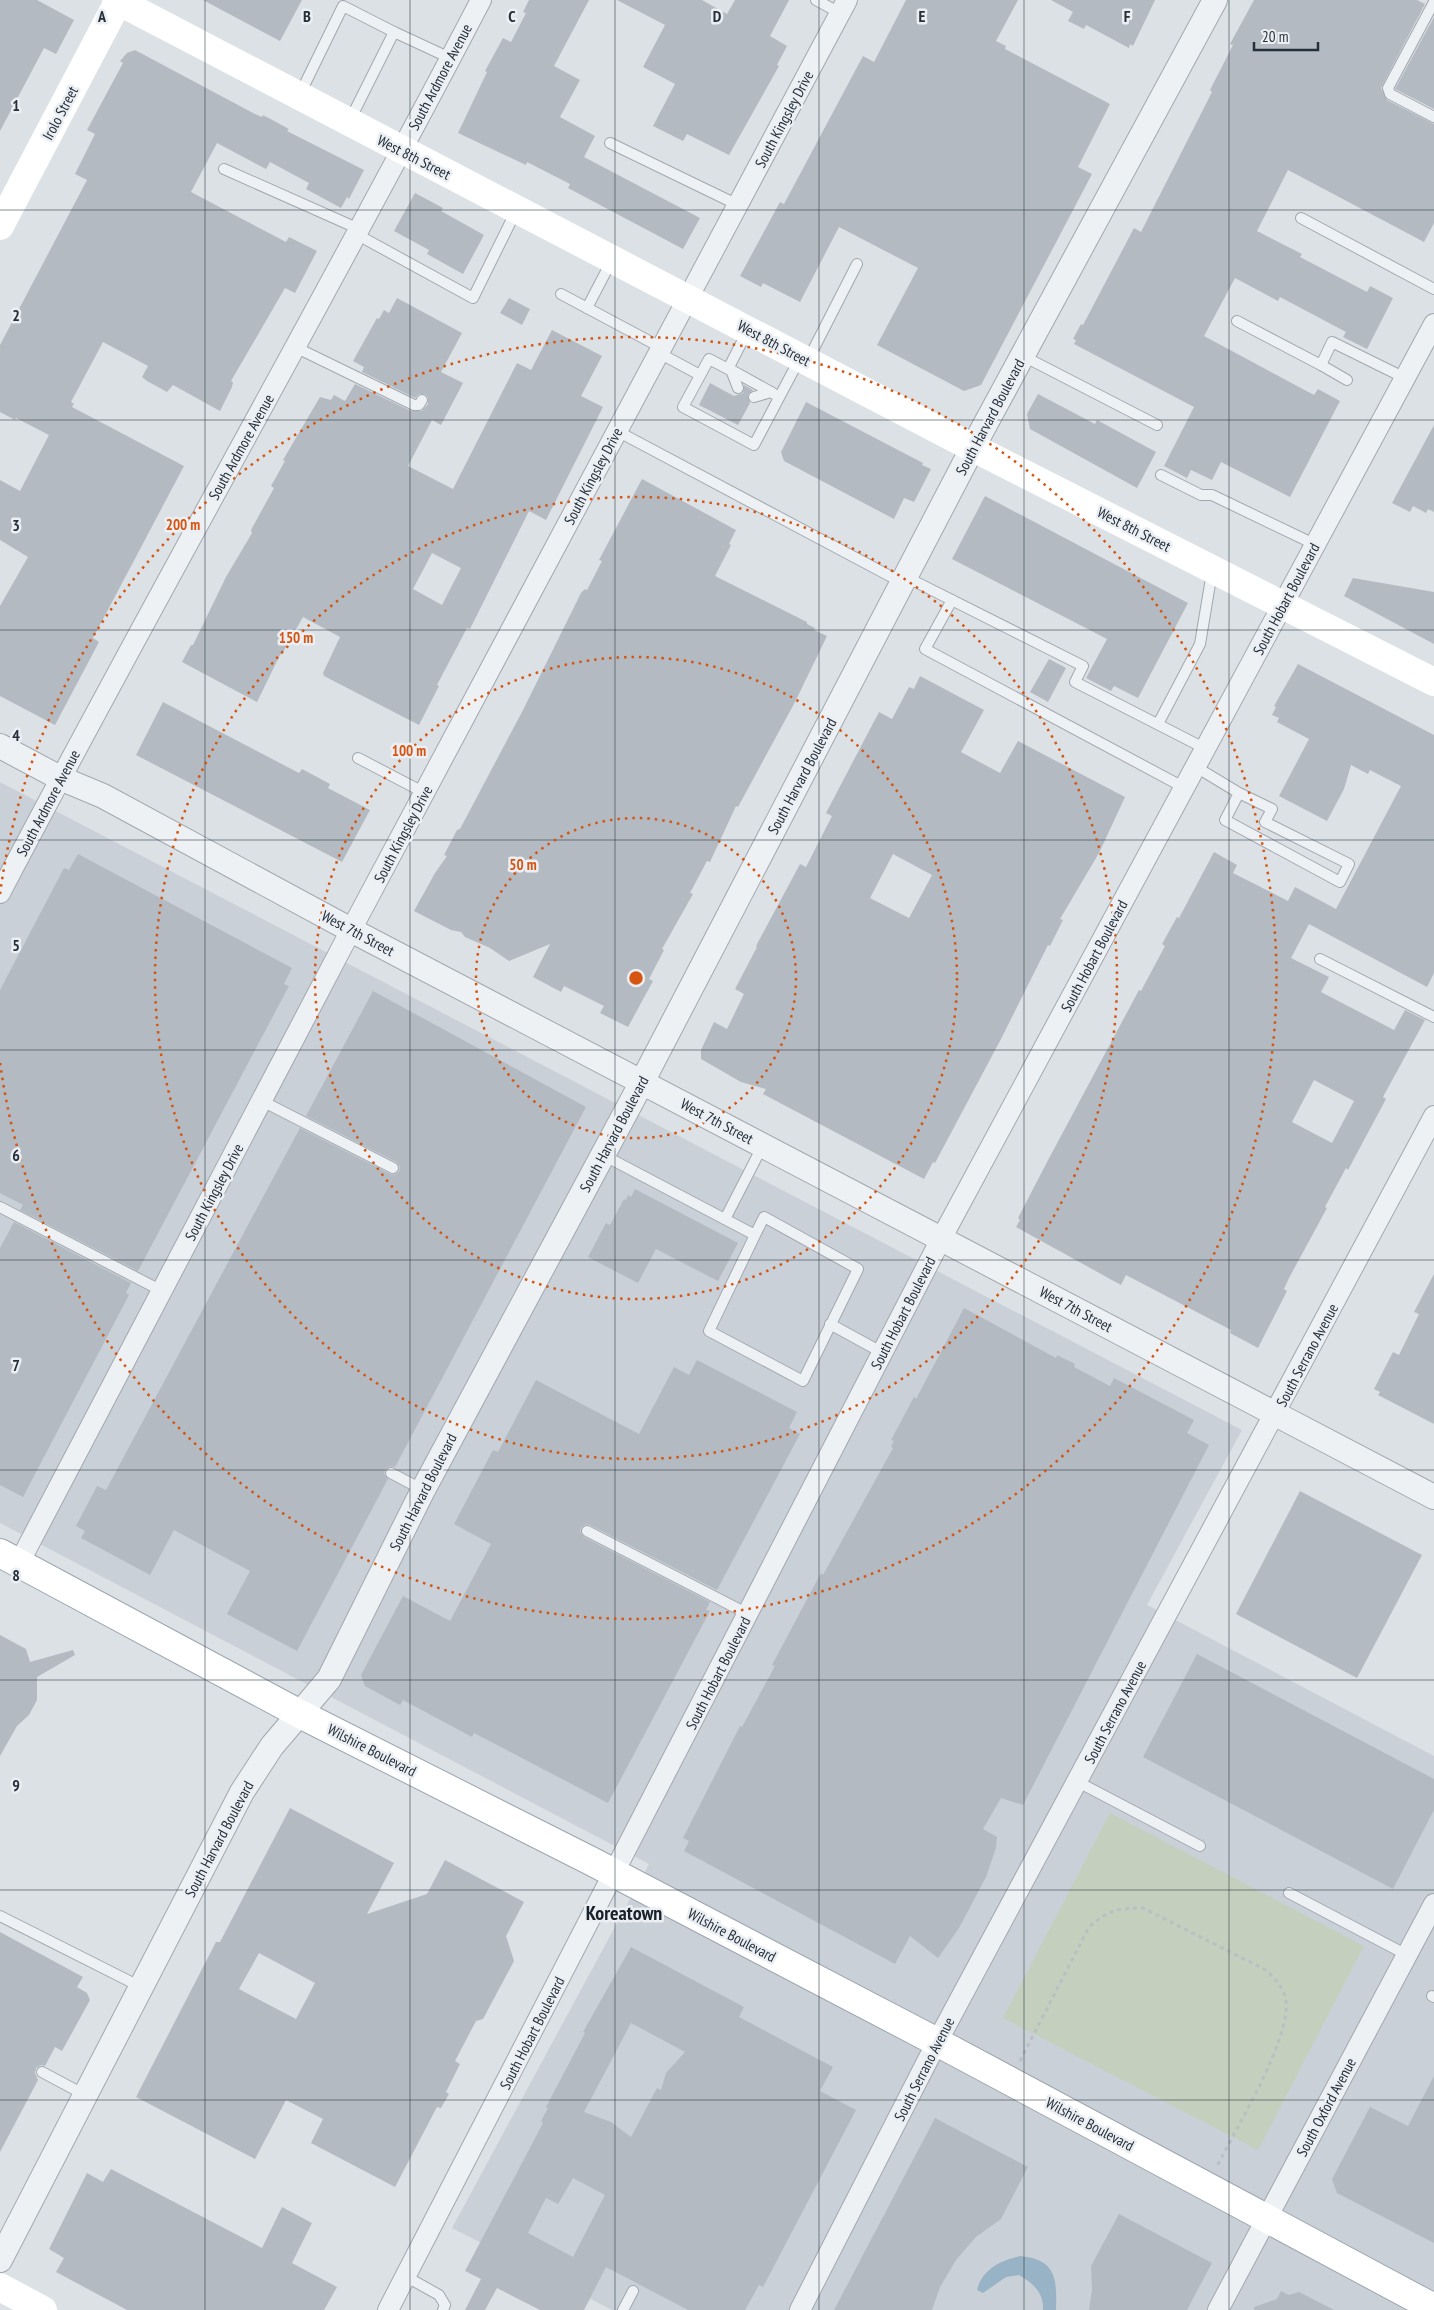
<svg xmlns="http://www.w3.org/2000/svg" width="1434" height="2310" font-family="'PT Sans Narrow',sans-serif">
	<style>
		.built { fill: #cad0d7 }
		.green { fill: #c4cfbd }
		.water { fill: #98b3c5 }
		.building { fill: #b3bac2; fill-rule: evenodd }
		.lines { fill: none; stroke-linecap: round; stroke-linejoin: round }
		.service-casing { stroke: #a2a8af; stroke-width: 12 }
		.minor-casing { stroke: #a2a8af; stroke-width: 22 }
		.tertiary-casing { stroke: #a2a8af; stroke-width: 26 }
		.primary-casing { stroke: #9ca6b1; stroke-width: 30 }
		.path { stroke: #babfc4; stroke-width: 3; stroke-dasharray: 4 4; stroke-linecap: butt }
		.service { stroke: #eef1f4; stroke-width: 10 }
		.minor { stroke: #eef1f4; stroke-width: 20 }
		.tertiary { stroke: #eef1f4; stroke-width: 24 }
		.secondary { stroke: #fff; stroke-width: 28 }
		.primary { stroke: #fff; stroke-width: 28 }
		.grid { fill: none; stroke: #26303b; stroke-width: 1; stroke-opacity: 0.55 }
		.ring { fill: none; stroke: #d55511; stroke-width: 2.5; stroke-dasharray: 2.5 5 }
		.labels { text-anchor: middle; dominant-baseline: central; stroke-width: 5; stroke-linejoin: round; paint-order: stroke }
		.street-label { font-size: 15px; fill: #26303b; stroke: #ebeff3 }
		.district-label { font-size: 20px; font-weight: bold; fill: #19212b; stroke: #ebeff3 }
		.grid-label { font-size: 16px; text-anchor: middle; font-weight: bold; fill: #26303b; stroke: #ebeff3; stroke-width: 5; stroke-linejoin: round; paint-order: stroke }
		.centre { fill: #d55511; stroke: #ebeff3; stroke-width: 2.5 }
		.ring-label { font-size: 15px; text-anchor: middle; font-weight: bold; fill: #d55511; stroke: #ebeff3; stroke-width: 5; stroke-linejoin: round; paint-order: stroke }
	</style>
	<rect width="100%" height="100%" fill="#dce1e5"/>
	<path class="built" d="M0 782 1242 1430 1147 1605 1434 1756V2310H612L452 2228 649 1864 0 1523Z"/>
	<path class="green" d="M1110 1813 1364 1946 1258 2150 1003 2018Z"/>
	<path class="water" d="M1021 2256C1056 2260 1057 2278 1056 2310H1043C1044 2293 1033 2283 1019 2275L1006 2277 983 2293 977 2290C982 2269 1001 2260 1021 2256Z"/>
	<g class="building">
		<path d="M0 0H37L74 20 56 54 44 48 0 131Z"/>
		<path d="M203 0H302L280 41Z"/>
		<path d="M529 0H589L554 66 580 80 560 117 595 136 584 157 700 218 683 249 568 188 570 184 527 162 526 165 458 133 487 72 485 71 503 38 511 42 526 13 523 12Z"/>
		<path d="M617 0H702L727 14 735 0H789L770 36 787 46 777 65 779 66 729 155 687 134 683 141 653 126 675 84 643 67 665 25Z"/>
		<path d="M906 0H1018L996 41 1006 46 1005 49 1110 104 1078 167 1092 174 981 385 964 391 877 345 918 268 839 227 800 302 763 283 761 287 740 276 780 202 784 204 863 56 874 62Z"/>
		<path d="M1051 0H1155L1133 46 1130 44 1129 48 1086 25 1084 29 1068 21 1073 12Z"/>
		<path d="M1254 0H1417L1425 4 1381 88 1387 100 1434 124V223L1424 242 1288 170 1257 231 1302 254 1300 257 1367 292 1370 286 1393 298 1367 349 1343 337 1346 332 1280 297 1278 301 1235 278 1204 336 1314 395 1318 389 1340 401 1290 497 1221 462 1212 480 1191 470 1187 478 1164 466 1194 407 1074 344 1076 340 1073 339 1081 324 1083 325 1134 228 1141 232 1212 92 1210 90 1233 45 1230 44Z"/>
		<path d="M1434 17V109L1395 89Z"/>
		<path d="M135 50 253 113 262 117 263 115 289 129 287 131 364 170 349 199 347 197 341 208 306 189 309 183 270 162 266 169 217 143 191 192 286 242 289 237 317 251 295 293 285 288 231 381 233 382 232 387 220 411 173 385 167 392 147 381 142 377 148 366 103 342 71 402 74 404 72 407 184 466 93 638 99 642 55 725 0 696V606L28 557 0 540V480L20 491 49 435 16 418 15 420 0 412V345L87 180 75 174 95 134 87 130 123 63 120 61 127 53Z"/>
		<path d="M415 193 443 208 441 211 484 235 463 274 427 254 429 250 394 231Z"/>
		<path d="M397 298 462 333 441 372 463 383 441 425 432 420 408 466 453 489 517 363 531 370 552 330 602 356 581 396 603 407 546 520 529 511 470 629 467 628 437 685 439 686 419 725 324 676 323 673 340 637 303 617 282 654 280 655 257 702 182 662 191 645H193L226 577 252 533 251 530 274 488 271 486 285 461 283 460 320 397 331 400 334 395 345 401 355 384 411 411H422L428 404V397L425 394H419L415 398 362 372 364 367 353 361 377 318 379 319 384 310 389 313ZM432 553 461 568 442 605 413 589Z"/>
		<path d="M509 298 530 309 522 325 500 313Z"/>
		<path d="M710 383 734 396 743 393 744 385 753 390 748 395 750 403 738 425 699 405Z"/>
		<path d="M1038 394 1095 424 1097 420 1156 452 1137 488 1030 429 1027 414Z"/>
		<path d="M806 402 923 463 922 465 931 469 914 502 904 498 894 519 784 461 781 452Z"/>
		<path d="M1434 425V512L1428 509 1426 513 1413 506 1410 512 1392 503Z"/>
		<path d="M642 479 736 530 729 544 731 545 715 576 807 622V624L815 628 814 630 827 636 795 702 738 807 736 806 710 862 707 861 690 893 693 894 662 949 664 950 649 979 653 981 628 1027 600 1013 604 1006 564 986 561 992 533 977 550 944 509 961 490 948 465 937 461 932 451 930 414 911 435 873 447 856 444 855 457 830 460 829 523 710 581 593 585 589 587 590 602 561 599 560Z"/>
		<path d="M985 496 1188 603 1138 698 1114 686 1111 691 1086 678 1107 639 952 559Z"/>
		<path d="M1353 578 1434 592V644L1344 596Z"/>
		<path d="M1049 659 1066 668 1048 702 1030 692Z"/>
		<path d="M1298 664 1434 735V973L1427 987 1309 924 1291 958 1329 977 1321 992 1394 1030 1405 1010 1425 1020 1383 1097 1386 1099 1348 1170 1346 1168 1325 1207 1327 1208 1289 1278 1284 1289 1287 1291 1258 1348 1230 1333 1231 1330 1126 1275 1121 1285 1016 1227 1020 1220 1018 1218 1046 1164 1139 990 1141 991 1165 946 1162 944 1177 917 1179 918 1214 852 1237 865 1233 873 1288 901 1295 887 1336 909 1401 786 1370 770 1368 774 1351 765 1344 789 1327 821 1279 796 1309 739 1277 722 1279 718 1272 715 1276 707 1274 706ZM1314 1080 1354 1101 1332 1143 1292 1122Z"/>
		<path d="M920 676 984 710 961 752 1000 773 1018 741 1125 797 1099 853 1060 919 1063 920 1050 946 1048 945 1001 1039 935 1163 933 1162 924 1179 763 1094 766 1089 741 1082 701 1059V1050L714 1022 727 1029 744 994 735 989 757 947 756 946 800 864 806 867 832 816 826 813 879 712 892 719 909 687 914 689ZM893 854 932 875 909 918 870 898Z"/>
		<path d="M163 702 299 773 302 769 330 784 328 788 370 810 342 862 136 755Z"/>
		<path d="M78 854 292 968 284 984 289 986 138 1271 20 1210 23 1205 0 1193V990L64 868 69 870Z"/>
		<path d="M373 991 586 1107 395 1467 390 1466 385 1469 384 1474 388 1479 297 1651 227 1614 250 1571 174 1530 150 1575 81 1538 85 1531 76 1526 97 1486 106 1490 300 1128 390 1174 394 1175 399 1172 400 1167 396 1162 306 1116Z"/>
		<path d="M635 1189 738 1243 718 1281 656 1249 638 1283 588 1257 606 1223 610 1225 624 1199 626 1200 628 1195 631 1197Z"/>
		<path d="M14 1222 131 1283 126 1293 129 1295 23 1497 0 1485V1248Z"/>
		<path d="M1434 1274V1424L1378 1395 1380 1392 1374 1389 1393 1352 1399 1355 1419 1314 1414 1312Z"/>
		<path d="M964 1308 1056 1358 1057 1355 1075 1364 1074 1367 1110 1386 1114 1378 1194 1420 1187 1433 1209 1445 1023 1805 1001 1798 983 1829 997 1837 996 1848 986 1877 959 1928 938 1958 910 1936 895 1964 684 1851 689 1841 683 1838 740 1726 742 1727 775 1666 772 1665 821 1573 823 1575 893 1448 891 1447 894 1441 891 1440 914 1397 916 1399Z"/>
		<path d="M697 1360 797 1412 789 1428 800 1434 717 1590 590 1525 586 1524 581 1527 580 1532 584 1537 710 1602 706 1610 710 1611 608 1803 474 1733 472 1737 403 1700 400 1705 365 1686 361 1675 403 1596 450 1621 491 1544 454 1524 493 1450 498 1452 536 1380 639 1434 674 1367 689 1375Z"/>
		<path d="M1300 1491 1422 1555 1357 1678 1236 1614Z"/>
		<path d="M0 1635 26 1649 30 1662 73 1650 75 1655 37 1677V1700L29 1715 17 1726 0 1756Z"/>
		<path d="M1197 1654 1434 1779V1810L1393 1889 1143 1757Z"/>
		<path d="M290 1808 394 1863 367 1914 427 1894 445 1860 524 1902 506 1936 514 1961 483 2019 476 2021 455 2061 460 2064 446 2092 449 2094 441 2108 437 2107 395 2187 311 2143 323 2119 286 2100 255 2159 136 2097 216 1942H220ZM259 1953 315 1983 296 2019 239 1989Z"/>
		<path d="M0 1932 83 1977 77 1987 87 1993 90 2000 62 2051 55 2047 45 2066 41 2065 36 2068 35 2073 38 2080 0 2152Z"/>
		<path d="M631 1947 744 2007 739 2017 833 2067 820 2091 856 2110 763 2287 759 2285 745 2310H688L606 2267 584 2310H540L497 2288 485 2310H465L481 2279 465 2271 543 2123 541 2121 548 2108 546 2107 585 2033 583 2032ZM631 2023 685 2052 666 2073 661 2090 657 2088 631 2137 611 2122 584 2112ZM573 2178 605 2195 573 2257 528 2233 546 2198 558 2204Z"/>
		<path d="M1434 2076V2243L1337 2193 1332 2179 1370 2107 1408 2126Z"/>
		<path d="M935 2118 1028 2167 1001 2219 976 2237 956 2260 940 2287 932 2310H834Z"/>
		<path d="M111 2169 262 2248 282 2207 312 2223 292 2263 337 2287 324 2310H127L56 2272 64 2258 49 2249 87 2173 103 2182Z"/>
		<path d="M1119 2214 1212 2263 1187 2310H1089L1092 2290 1091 2266Z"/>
		<path d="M1281 2291 1289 2295 1299 2292 1334 2310H1254V2307L1277 2299Z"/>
	</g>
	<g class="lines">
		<g class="service-casing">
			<g id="service">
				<path d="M816 0 840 13"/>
				<path d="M1434 2 1388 88 1390 94 1434 117"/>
				<path d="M299 96 343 6 394 32"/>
				<path d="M350 120 394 32 450 58"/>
				<path d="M610 143 738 205"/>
				<path d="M224 169 359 229"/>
				<path d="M1301 218 1434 289"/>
				<path d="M356 234 473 298 516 211"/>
				<path d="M561 294 662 348"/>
				<path d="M587 308 612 260"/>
				<path d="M1237 321 1321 365 1332 342 1405 378"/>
				<path d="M748 330 728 369 709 359 683 407 754 445 800 358"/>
				<path d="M295 347 414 405H419L422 400"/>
				<path d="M659 353 700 375"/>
				<path d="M1023 356 1157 425"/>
				<path d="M808 360 857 264"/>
				<path d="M1321 365 1347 380"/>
				<path d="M731 370 738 388"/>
				<path d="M733 371 771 392"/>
				<path d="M754 397 771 392 774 394"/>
				<path d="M617 431 903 583"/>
				<path d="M1161 475 1201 495H1212L1316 545"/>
				<path d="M906 577 1083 666 1075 682 1206 749"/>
				<path d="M952 600 925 649 1185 788"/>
				<path d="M1158 724 1200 644 1212 572"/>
				<path d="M358 758 425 793"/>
				<path d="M1196 767 1239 793 1225 820 1340 882 1349 864 1265 822 1272 809 1239 793"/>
				<path d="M1320 959 1434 1017"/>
				<path d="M262 1101 393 1168"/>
				<path d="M603 1155 755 1235 709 1331 803 1381 858 1269 764 1217 755 1235"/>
				<path d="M0 1207 162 1291"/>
				<path d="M725 1219 763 1145"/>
				<path d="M830 1324 883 1353"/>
				<path d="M391 1473 423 1490"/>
				<path d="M587 1531 748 1614"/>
				<path d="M1078 1782 1200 1846"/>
				<path d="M1289 1893 1407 1955"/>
				<path d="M0 1916 141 1987"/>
				<path d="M1432 1996 1434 1997"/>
				<path d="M42 2072 85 2095"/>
				<path d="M405 2276 439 2295 445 2305 443 2310"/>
				<path d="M623 2310 633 2291"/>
			</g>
		</g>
		<g class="minor-casing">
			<g id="minor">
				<path d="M0 893C157 593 325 300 481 0"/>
				<path d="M19 1563 351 930 847 0"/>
				<path d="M388 2310 941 1239 1434 324"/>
				<path d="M800 2310 937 2042 1434 1116"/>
				<path d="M1218 2310 1434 1904"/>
			</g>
		</g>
		<g class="tertiary-casing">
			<g id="tertiary">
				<path d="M0 746 60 778 103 796 351 930 1434 1497"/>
				<path d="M0 2260 242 1792 272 1746 329 1679 423 1490 642 1082 973 447 1215 0"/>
			</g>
		</g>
		<g class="primary-casing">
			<path id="primary" d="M0 1553 300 1714 591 1861 937 2042 1434 2308"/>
		</g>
		<path class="path" d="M1020 2061 1089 1927C1109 1910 1117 1908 1143 1908L1266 1970C1275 1979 1285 1989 1286 2002 1290 2040 1236 2129 1217 2166"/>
		<use href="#service" class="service"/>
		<use href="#minor" class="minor"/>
		<use href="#tertiary" class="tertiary"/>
		<g class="secondary">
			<path d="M116 0 954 438 1434 682"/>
			<path d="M0 226 119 0"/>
			<path d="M0 2287 43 2310"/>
		</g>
		<use href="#primary" class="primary"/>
	</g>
	<path class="grid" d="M205 0V2310M410 0V2310M615 0V2310M819 0V2310M1024 0V2310M1229 0V2310M0 210H1434M0 420H1434M0 630H1434M0 840H1434M0 1050H1434M0 1260H1434M0 1470H1434M0 1680H1434M0 1890H1434M0 2100H1434"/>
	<g class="ring">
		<circle cx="636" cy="978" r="160"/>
		<circle cx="636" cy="978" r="321"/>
		<circle cx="636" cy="978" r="481"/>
		<path d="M0 894A641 641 0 1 1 0 1062"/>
	</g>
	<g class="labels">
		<g class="street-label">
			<text transform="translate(440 77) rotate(-62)">South Ardmore Avenue</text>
			<text transform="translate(60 113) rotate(-62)">Irolo Street</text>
			<text transform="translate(784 119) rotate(-62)">South Kingsley Drive</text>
			<text transform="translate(414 157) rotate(27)">West 8th Street</text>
			<text transform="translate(774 343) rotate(28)">West 8th Street</text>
			<text transform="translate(990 417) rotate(-62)">South Harvard Boulevard</text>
			<text transform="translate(241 447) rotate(-61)">South Ardmore Avenue</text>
			<text transform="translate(593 476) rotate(-62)">South Kingsley Drive</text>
			<text transform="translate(1134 529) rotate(27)">West 8th Street</text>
			<text transform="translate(1286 599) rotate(-62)">South Hobart Boulevard</text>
			<text transform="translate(802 776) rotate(-62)">South Harvard Boulevard</text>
			<text transform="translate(48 803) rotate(-62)">South Ardmore Avenue</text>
			<text transform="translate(403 834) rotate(-62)">South Kingsley Drive</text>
			<text transform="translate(358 933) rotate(28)">West 7th Street</text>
			<text transform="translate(1094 956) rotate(-62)">South Hobart Boulevard</text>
			<text transform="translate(717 1121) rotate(28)">West 7th Street</text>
			<text transform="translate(614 1134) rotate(-62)">South Harvard Boulevard</text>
			<text transform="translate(214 1192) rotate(-62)">South Kingsley Drive</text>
			<text transform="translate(1076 1309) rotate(28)">West 7th Street</text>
			<text transform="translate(903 1313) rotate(-63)">South Hobart Boulevard</text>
			<text transform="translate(1307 1355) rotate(-62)">South Serrano Avenue</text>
			<text transform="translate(423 1492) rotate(-63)">South Harvard Boulevard</text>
			<text transform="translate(718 1673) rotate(-63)">South Hobart Boulevard</text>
			<text transform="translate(1115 1712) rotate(-62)">South Serrano Avenue</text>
			<text transform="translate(372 1750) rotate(27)">Wilshire Boulevard</text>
			<text transform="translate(219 1839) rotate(-62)">South Harvard Boulevard</text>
			<text transform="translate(732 1935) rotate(28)">Wilshire Boulevard</text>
			<text transform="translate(532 2033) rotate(-63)">South Hobart Boulevard</text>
			<text transform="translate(924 2069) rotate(-63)">South Serrano Avenue</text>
			<text transform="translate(1326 2107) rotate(-62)">South Oxford Avenue</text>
			<text transform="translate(1090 2124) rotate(28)">Wilshire Boulevard</text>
		</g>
		<g class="district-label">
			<text x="624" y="1913">Koreatown</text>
		</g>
	</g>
	<g class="grid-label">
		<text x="102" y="22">A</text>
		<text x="307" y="22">B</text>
		<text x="512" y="22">C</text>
		<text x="717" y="22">D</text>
		<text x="922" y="22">E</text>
		<text x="1127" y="22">F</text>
		<text x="16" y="111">1</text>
		<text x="16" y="321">2</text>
		<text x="16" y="531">3</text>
		<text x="16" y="741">4</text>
		<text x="16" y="951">5</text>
		<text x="16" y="1161">6</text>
		<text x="16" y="1371">7</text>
		<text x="16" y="1581">8</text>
		<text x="16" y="1791">9</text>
	</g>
	<circle cx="636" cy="978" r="8" class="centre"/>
	<g class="ring-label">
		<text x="183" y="530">200 m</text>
		<text x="296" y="643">150 m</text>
		<text x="409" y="756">100 m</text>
		<text x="523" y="870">50 m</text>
	</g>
	<path d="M1254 42v8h64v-8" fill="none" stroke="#26303b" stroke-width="2.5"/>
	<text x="1262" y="42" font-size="15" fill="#26303b" stroke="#ebeff3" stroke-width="4" paint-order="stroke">20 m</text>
</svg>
